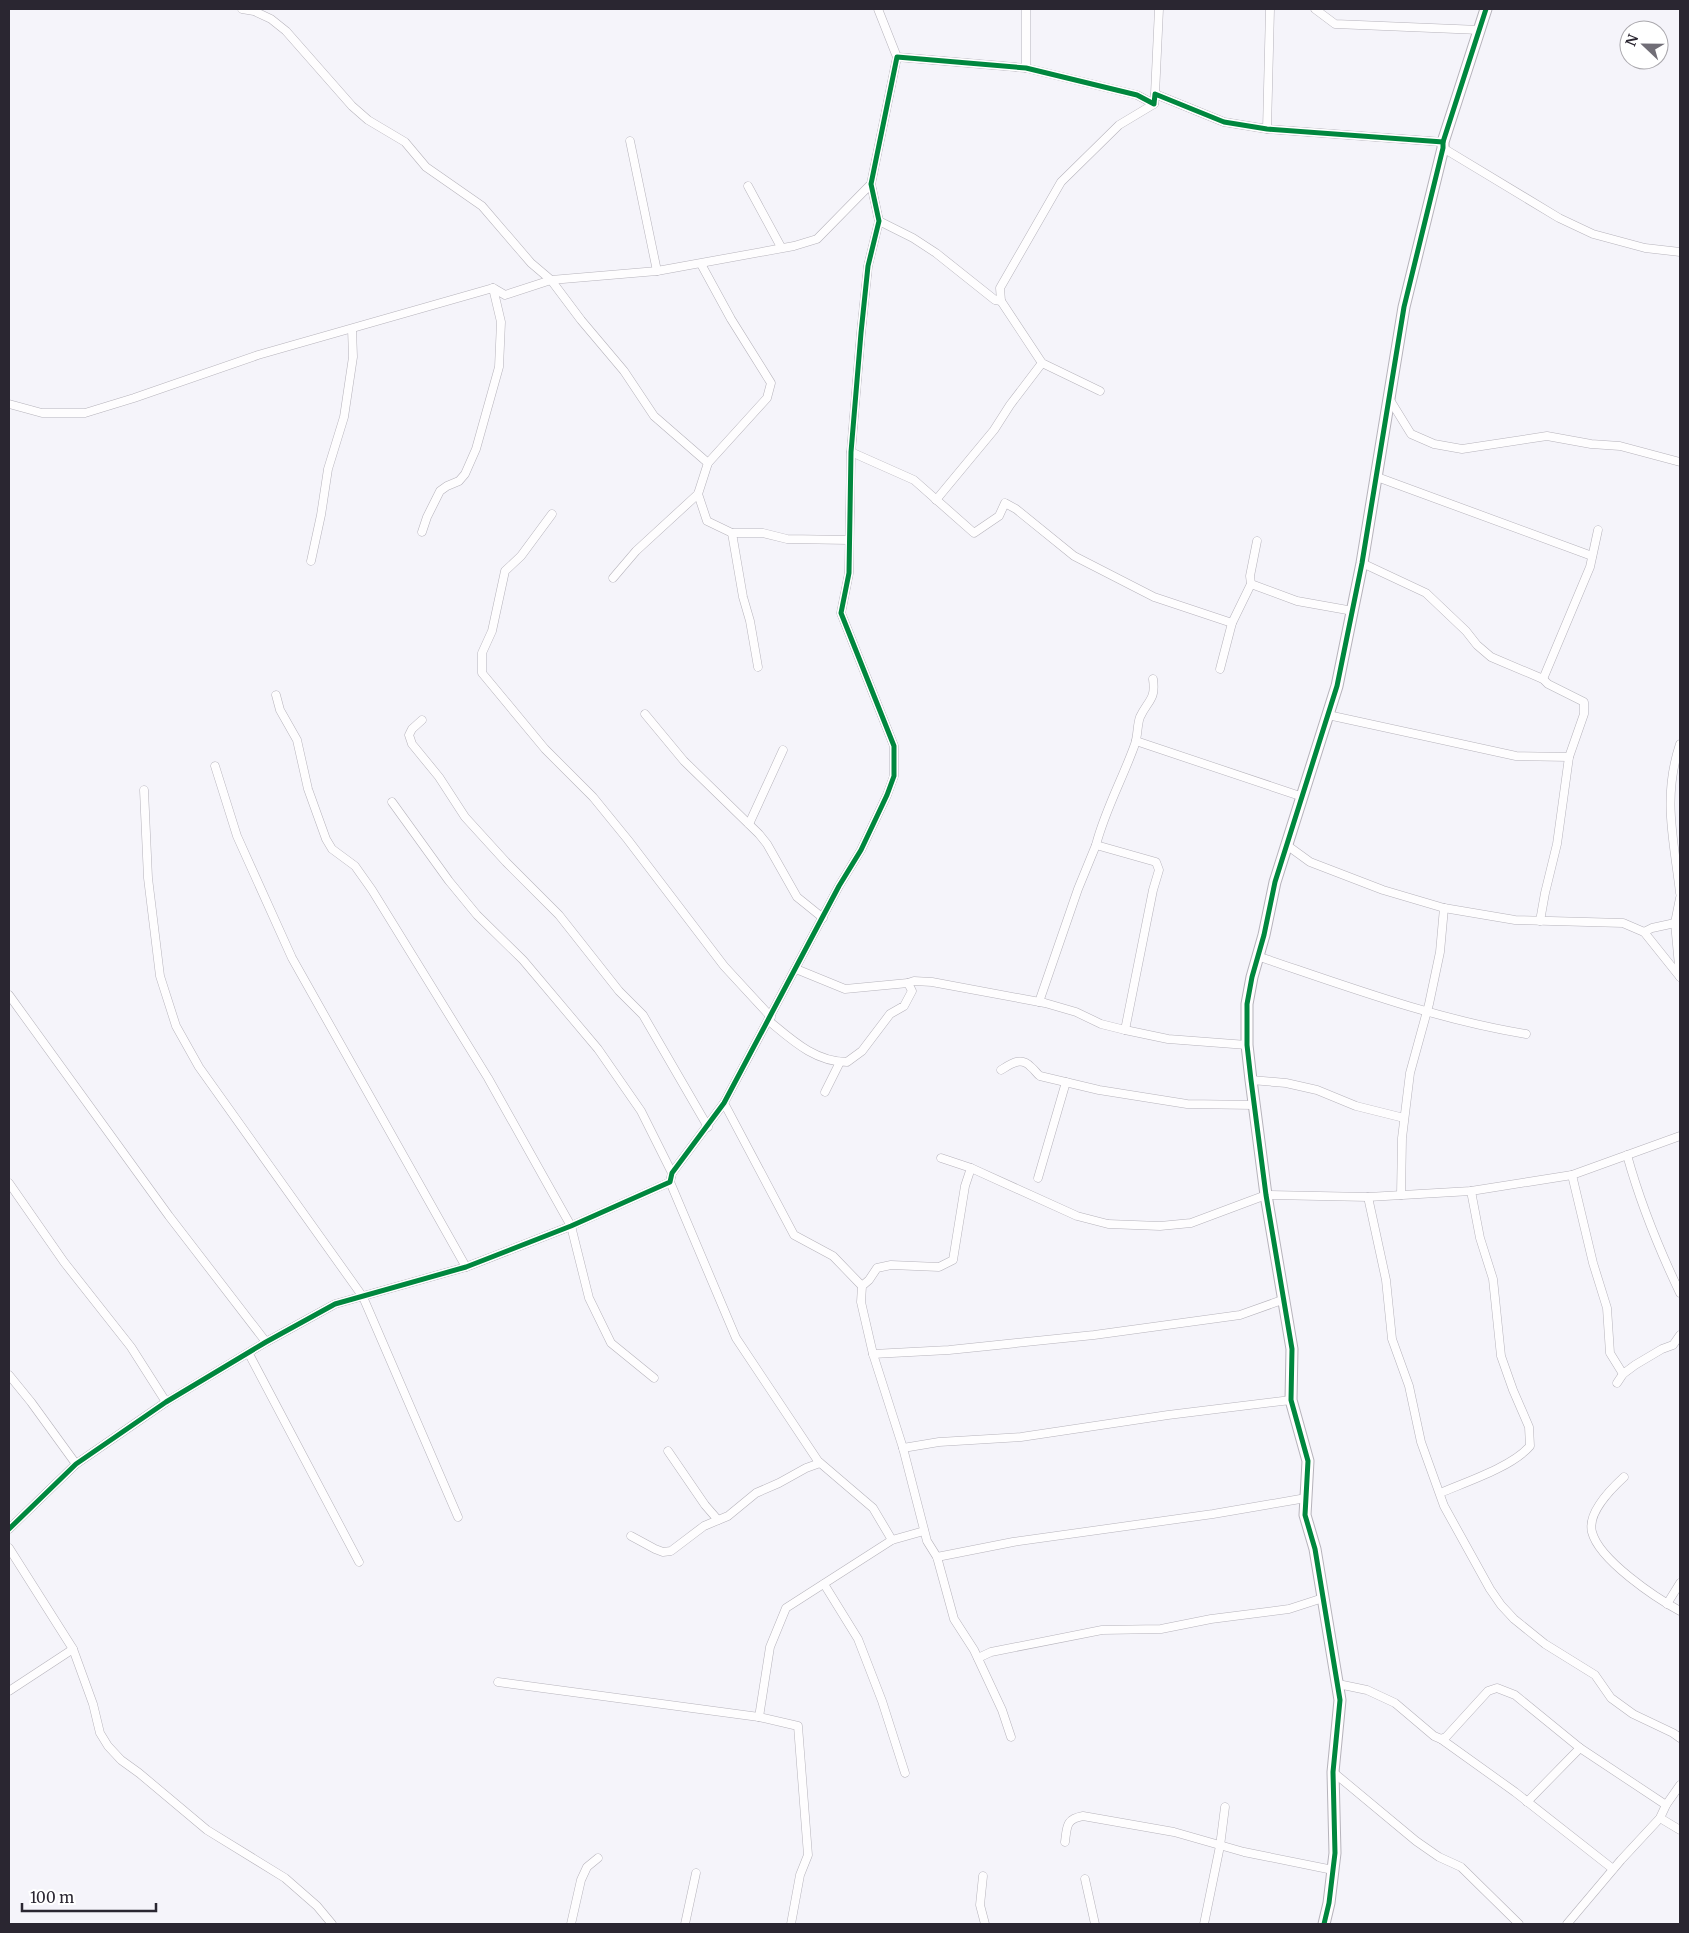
<svg xmlns="http://www.w3.org/2000/svg" width="1689" height="1933" font-family="Merriweather,serif">
	<style>
		.lines { fill: none; stroke-linecap: round; stroke-linejoin: round }
		.street-casing { stroke: #b6b3bb; stroke-width: 9 }
		.secondary-casing { stroke: #b6b3bb; stroke-width: 13 }
		.street { stroke: #fefdfe; stroke-width: 8 }
		.secondary { stroke: #fefdfe; stroke-width: 11 }
		.cycleway-casing { stroke: #fff; stroke-width: 8 }
		.cycleway { stroke: #00873e; stroke-width: 5 }
	</style>
	<rect width="100%" height="100%" fill="#f5f4fa"/>
	<g class="lines">
		<g class="street-casing">
			<g id="street">
				<path d="M242 9 254 11 271 19 286 31 352 106 368 120 405 142 426 167 482 206 531 263 551 280 581 320 624 371 654 416 708 463"/>
				<path d="M878 9 897 57"/>
				<path d="M1026 9V68"/>
				<path d="M1315 9 1335 24 1480 30"/>
				<path d="M1155 94 1159 9"/>
				<path d="M1267 129 1270 9"/>
				<path d="M630 141 657 271"/>
				<path d="M1443 148 1559 218 1593 234 1645 248 1680 252"/>
				<path d="M748 186 781 247"/>
				<path d="M879 221 913 238 936 253 995 300 1001 301 1000 288 1061 182 1119 125 1154 104"/>
				<path d="M1001 301 1042 363 1100 391"/>
				<path d="M1390 400 1411 434 1434 444 1462 449 1547 436 1591 444 1620 446 1680 462"/>
				<path d="M9 404 42 413H85L134 398 258 355 493 288 505 295 551 280 657 271 794 246 817 239 871 184"/>
				<path d="M851 452 914 480 974 533 999 516 1005 503 1016 509 1074 556 1154 597 1232 623"/>
				<path d="M1377 477 1592 556"/>
				<path d="M698 494 707 521 732 533H763L787 539 849 540"/>
				<path d="M936 500 994 430 1010 405 1042 363"/>
				<path d="M552 514 521 556 505 571 492 631 482 653V673L545 749 593 797 628 840 724 966 771 1017"/>
				<path d="M422 532 427 517 440 491 447 486 459 481 465 474 476 449 499 367 501 322 493 288"/>
				<path d="M732 533 743 597 750 621 758 667"/>
				<path d="M311 561 321 515 328 469 344 417 353 357 352 329"/>
				<path d="M1362 563 1426 593 1466 631 1477 645 1491 657 1543 679 1548 684 1584 702V714L1569 757 1557 844 1545 893 1540 921"/>
				<path d="M613 578 636 551 698 494 708 463 767 398 771 383 731 319 701 264"/>
				<path d="M1251 584 1297 601 1353 611"/>
				<path d="M1220 669 1232 623 1251 584 1250 576 1257 541"/>
				<path d="M1543 679 1590 567 1598 530"/>
				<path d="M276 695 280 710 297 740 308 789 326 839 332 849 355 866 372 890 488 1078 571 1226 589 1298 611 1343 654 1378"/>
				<path d="M645 714 684 761 759 834 767 844 797 897 823 918"/>
				<path d="M1328 715 1516 756 1569 757"/>
				<path d="M422 720 412 729 409 735 412 744 439 777 465 817 506 862 559 915 619 991 643 1015 708 1127"/>
				<path d="M1136 741 1303 797"/>
				<path d="M1680 744C1662 798 1674 840 1680 893"/>
				<path d="M215 766 237 836 292 958 466 1267"/>
				<path d="M144 790 148 878 160 976 176 1026 199 1067 363 1297 458 1517"/>
				<path d="M392 802 449 881 477 915 523 960 598 1049 641 1111 672 1173"/>
				<path d="M749 824 783 750"/>
				<path d="M1096 845C1105 810 1123 778 1135 744 1138 735 1137 725 1140 717 1148 700 1156 700 1153 679"/>
				<path d="M1288 846 1310 862 1383 890 1444 908 1515 920 1623 923 1644 932 1680 977"/>
				<path d="M1644 932 1652 928 1675 923"/>
				<path d="M1257 956C1346 986 1434 1019 1526 1034"/>
				<path d="M796 969 845 989 908 983"/>
				<path d="M1680 977 1675 923 1680 898"/>
				<path d="M9 995 169 1216 266 1342"/>
				<path d="M1039 1002 1078 889 1096 845 1156 862 1159 870 1153 890 1125 1030"/>
				<path d="M769 1021C792 1040 815 1062 847 1062L862 1051 890 1014 904 1006 912 991 908 983 914 981 932 982 1045 1003 1076 1012 1101 1024 1125 1030 1168 1039 1247 1045"/>
				<path d="M1001 1070C1011 1064 1021 1056 1031 1067 1035 1070 1036 1073 1040 1076L1099 1090 1187 1104 1254 1105"/>
				<path d="M1251 1080 1286 1083 1317 1090 1356 1106 1404 1118"/>
				<path d="M825 1092 840 1062"/>
				<path d="M724 1103 794 1235 833 1256 862 1286"/>
				<path d="M1627 1155C1640 1202 1659 1249 1680 1293"/>
				<path d="M941 1158 971 1168 1077 1216 1108 1224 1160 1226 1191 1223 1266 1195 1368 1197 1471 1191 1572 1175 1680 1136"/>
				<path d="M971 1168 965 1186 953 1260 939 1267 891 1265 877 1268 869 1280 862 1286 861 1302 873 1354 903 1448 927 1541 937 1557 954 1619 974 1650 1002 1710 1011 1737"/>
				<path d="M1572 1175 1593 1263 1607 1308 1610 1353 1623 1374"/>
				<path d="M1038 1178 1066 1082"/>
				<path d="M670 1182 736 1338 818 1461 873 1508 892 1540"/>
				<path d="M9 1183 64 1262 131 1347 166 1402"/>
				<path d="M1401 1195 1402 1138 1410 1073 1429 1004 1440 952 1444 908"/>
				<path d="M1368 1197 1386 1280 1392 1339 1409 1386 1421 1442 1444 1506 1490 1589 1501 1605 1514 1619 1545 1644 1595 1675 1611 1698 1633 1714 1673 1733 1680 1738"/>
				<path d="M249 1354 359 1562"/>
				<path d="M873 1354 949 1350 1094 1335 1240 1315 1285 1299"/>
				<path d="M9 1375 31 1402 76 1464"/>
				<path d="M1617 1383 1623 1374 1635 1365 1662 1349 1673 1345 1680 1335"/>
				<path d="M903 1448 939 1442 1021 1437 1168 1415 1291 1400"/>
				<path d="M668 1451 705 1505 718 1520"/>
				<path d="M1624 1477C1612 1488 1587 1513 1592 1532 1599 1560 1656 1598 1680 1611"/>
				<path d="M1440 1493C1466 1482 1512 1467 1530 1446L1529 1427 1513 1390 1501 1356 1493 1279 1480 1238 1471 1191"/>
				<path d="M9 1529 76 1464 166 1402 266 1342 335 1304 466 1267 571 1226 670 1182 672 1173 724 1103 839 886 861 850 887 795 894 776V746L841 613 849 573 851 452 861 333 868 266 879 221 871 184 897 57 1026 68 1137 95 1154 104 1155 94 1224 122 1267 129 1443 142"/>
				<path d="M631 1536 655 1549 663 1552 671 1551 704 1526 728 1516 756 1493 779 1483 806 1468 820 1463"/>
				<path d="M9 1548 73 1649 93 1704 100 1733 108 1746 121 1760 139 1773 207 1830 285 1878 317 1906 332 1924"/>
				<path d="M937 1557 1013 1542 1213 1514 1306 1498"/>
				<path d="M824 1584 858 1639 882 1701 905 1773"/>
				<path d="M1667 1604 1680 1583"/>
				<path d="M978 1658 991 1652 1102 1630 1161 1629 1211 1619 1289 1609 1323 1598"/>
				<path d="M498 1682 759 1717 798 1726 808 1855 800 1875 791 1924"/>
				<path d="M1338 1684 1367 1690 1395 1703 1434 1736 1441 1739 1446 1737 1488 1691 1497 1688 1515 1695 1580 1748 1666 1805"/>
				<path d="M9 1691 73 1649"/>
				<path d="M759 1717 770 1647 786 1608 892 1540 924 1531"/>
				<path d="M1441 1739 1515 1792 1613 1869"/>
				<path d="M1333 1772 1416 1841 1439 1857 1461 1867 1519 1924"/>
				<path d="M1527 1802 1580 1748"/>
				<path d="M1660 1818 1680 1830"/>
				<path d="M1065 1842C1067 1826 1066 1819 1083 1816L1174 1832 1244 1852 1333 1870"/>
				<path d="M983 1876 980 1905 985 1924"/>
				<path d="M1085 1879 1095 1924"/>
				<path d="M571 1924 581 1880 587 1867 598 1858"/>
				<path d="M685 1924 696 1873"/>
				<path d="M1204 1924 1220 1846 1225 1807"/>
				<path d="M1567 1924 1621 1860 1660 1818 1666 1805 1680 1785"/>
			</g>
		</g>
		<g class="secondary-casing">
			<path id="secondary" d="M1324 1924 1329 1903 1335 1853 1333 1772 1340 1700 1315 1549 1305 1515 1308 1461 1291 1400 1292 1349 1266 1195 1251 1080 1247 1045V1004L1252 977 1264 935 1275 882 1337 686 1362 563 1404 307 1443 148V142L1486 9"/>
		</g>
		<use href="#street" class="street"/>
		<use href="#secondary" class="secondary"/>
		<g class="cycleway-casing">
			<g id="cycleway">
				<path d="M9 1529 76 1464 166 1402 266 1342 335 1304 466 1267 571 1226 670 1182 672 1173 724 1103 839 886 861 850 887 795 894 776V746L841 613 849 573 851 452 861 333 868 266 879 221 871 184 897 57 1026 68 1137 95 1154 104 1155 94 1224 122 1267 129 1443 142"/>
				<path d="M1324 1924 1329 1903 1335 1853 1333 1772 1340 1700 1315 1549 1305 1515 1308 1461 1291 1400 1292 1349 1266 1195 1251 1080 1247 1045V1004L1252 977 1264 935 1275 882 1337 686 1362 563 1404 307 1443 148V142L1486 9"/>
			</g>
		</g>
		<use href="#cycleway" class="cycleway"/>
	</g>
	<rect width="1689" height="1933" fill="none" stroke="#2a2631" stroke-width="20"/>
	<g transform="translate(1644 45) rotate(292)"><circle r="24" fill="#ffffff" stroke="#aaa8ad"/>
	<path d="M0-4L9 19L0 12L-9 19Z" fill="#716e77"/>
	<text y="-8" font-size="14" font-weight="bold" text-anchor="middle" fill="#2a2631">N</text>
	</g>
	<path d="M22 1903v8h134v-8" fill="none" stroke="#2a2631" stroke-width="2.5"/>
	<text x="30" y="1903" font-size="15" fill="#2a2631" stroke="#ffffff" stroke-width="4" paint-order="stroke">100 m</text>
</svg>
